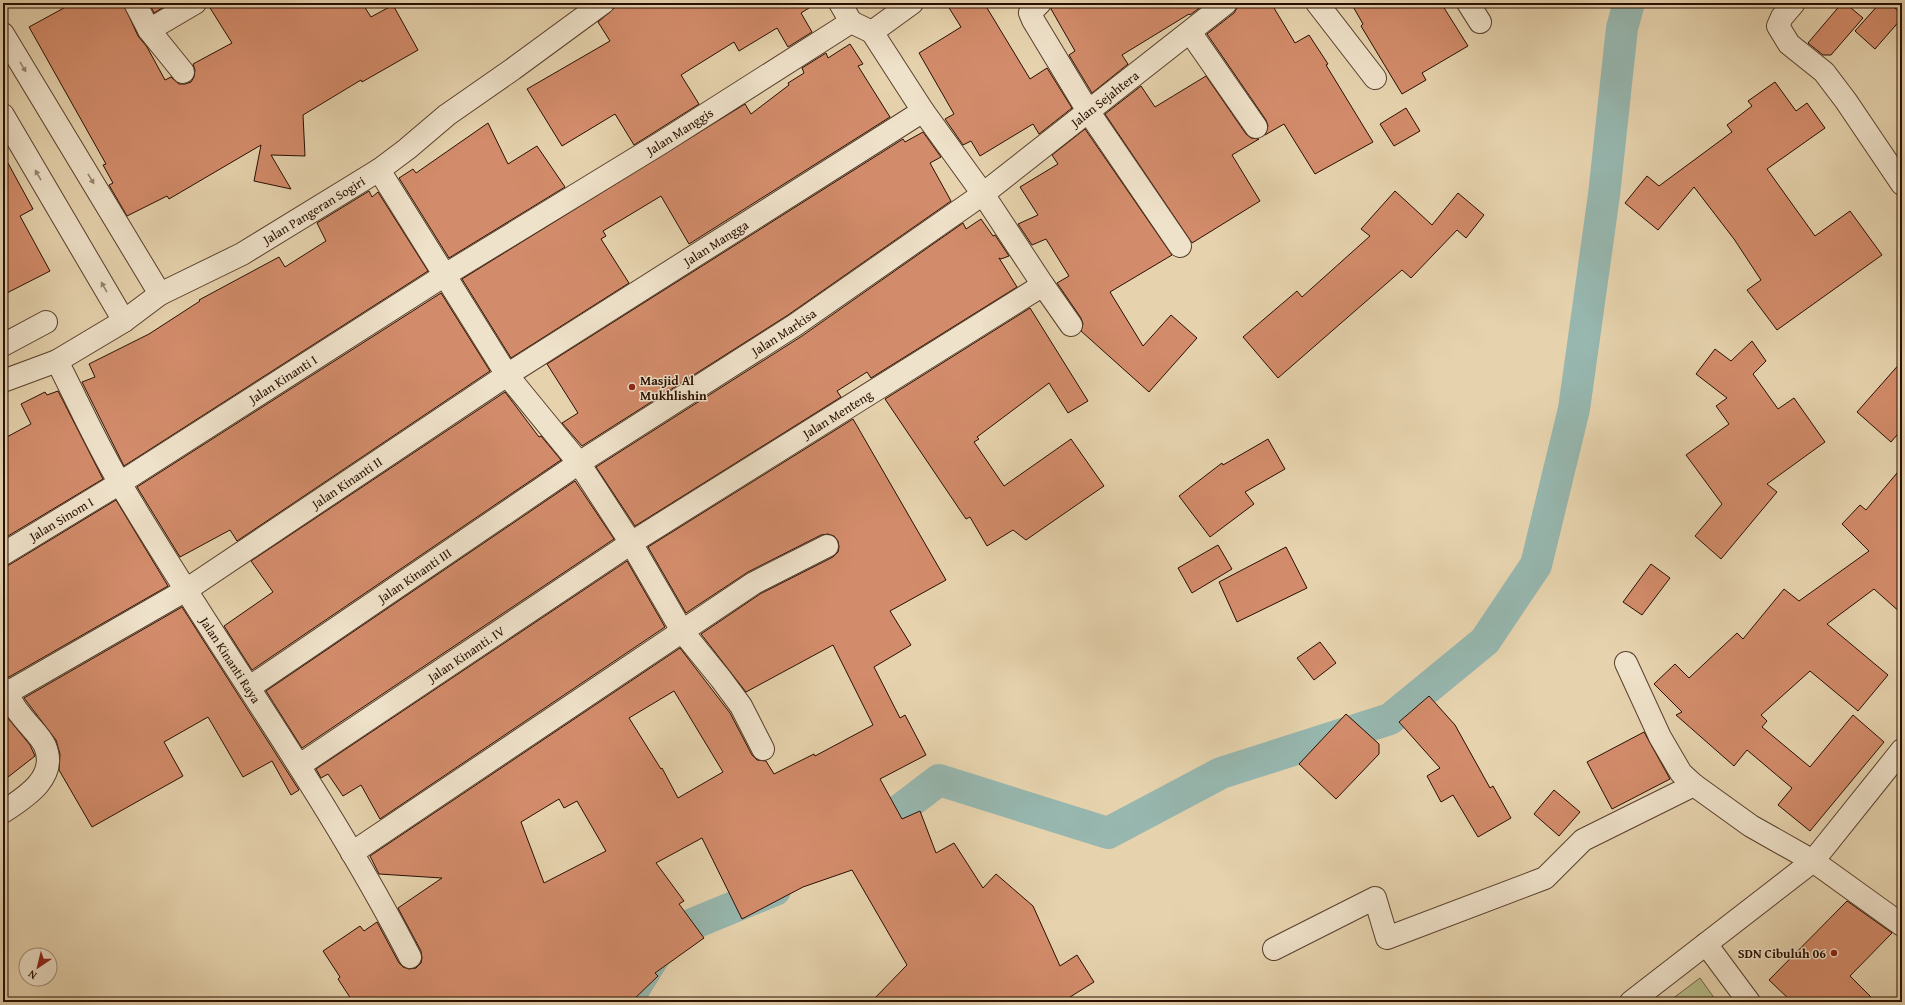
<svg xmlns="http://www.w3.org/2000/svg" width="1905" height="1005" font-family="'Gentium Book Plus',serif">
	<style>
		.green { fill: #b6bc8a; stroke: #706545 }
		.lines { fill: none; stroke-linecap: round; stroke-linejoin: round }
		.canal { stroke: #97b7af; stroke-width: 32 }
		.building { fill: #d38c6b; stroke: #290e00; fill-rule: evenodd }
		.minor-casing { stroke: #583f2c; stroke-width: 24 }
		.minor { stroke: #efe2ca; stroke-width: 22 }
		.oneway { fill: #96836f }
		.poi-dot { fill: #8f2418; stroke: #efe2ca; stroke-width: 1.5 }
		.labels { text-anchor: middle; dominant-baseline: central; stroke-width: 3; stroke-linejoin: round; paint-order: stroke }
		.street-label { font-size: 13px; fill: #290e00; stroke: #efe2ca }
		.poi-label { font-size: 13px; font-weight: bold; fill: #290e00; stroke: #efe2ca; text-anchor: start }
	</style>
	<rect width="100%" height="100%" fill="#e6d3ae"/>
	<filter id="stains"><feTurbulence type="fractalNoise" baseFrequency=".005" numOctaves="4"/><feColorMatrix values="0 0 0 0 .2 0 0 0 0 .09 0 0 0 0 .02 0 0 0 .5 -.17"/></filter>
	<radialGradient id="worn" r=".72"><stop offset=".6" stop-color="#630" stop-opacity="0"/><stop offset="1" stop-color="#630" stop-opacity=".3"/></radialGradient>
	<path class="green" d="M1700 978 1717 1002H1668Z"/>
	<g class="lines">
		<g class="canal">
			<path d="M863 838 939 780 1108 833 1221 773 1390 719 1485 641 1536 565 1574 409 1604 195 1622 28 1629 3"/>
			<path d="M626 1002 668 934 775 890"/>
		</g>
	</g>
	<g class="building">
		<path d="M73 3H123L138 36 147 47 165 80 171 77 179 84H185L191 82 194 77 195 70 193 64 232 43 207 3H362L371 17 393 5 418 50 362 82 361 80 303 115 305 156 271 155 291 189 254 181 261 145 169 199 167 196 127 216 109 185 113 183 103 165 106 164 29 27Z"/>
		<path d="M149 3H170L154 13Z"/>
		<path d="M620 3H817L801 13 812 32 788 47 777 28 739 51 734 42 681 75 699 104 634 145 615 114 562 146 527 89 610 41 598 22Z"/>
		<path d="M946 3H984L1030 79 1047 68 1072 108 1039 134 1033 124 980 156 971 141 963 145 945 119 954 114 919 53 961 27Z"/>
		<path d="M1052 3H1206L1190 15 1189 14 1122 55 1128 64 1092 93 1069 55 1075 51 1051 9Z"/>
		<path d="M1238 3H1271L1295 43 1309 35 1328 64 1326 65 1373 142 1315 174 1284 124 1265 135 1268 126 1266 120 1207 34 1234 13 1237 8Z"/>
		<path d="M1351 3H1441L1468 46 1422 73 1426 80 1402 94 1361 26 1363 24Z"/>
		<path d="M1842 3H1845L1863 18 1831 55H1823L1808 43Z"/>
		<path d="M1880 3H1889L1902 14V18L1875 49 1855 31Z"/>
		<path d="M850 44 863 64 858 66 890 117 689 244 661 196 603 231 606 236 601 239 629 283 511 358 462 279 745 104 751 114 789 85 788 83 804 73 802 68 826 53 828 58Z"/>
		<path d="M1206 76 1246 134 1251 138 1259 139 1232 155 1260 201 1192 243 1105 114 1141 86 1155 107Z"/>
		<path d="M1775 82 1796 111 1807 103 1825 128 1767 169 1815 236 1850 211 1882 255 1777 330 1747 290 1761 280 1734 239 1694 187 1658 230 1625 203 1647 176 1659 186 1732 132 1727 125 1752 106 1748 101Z"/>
		<path d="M1406 108 1420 131 1394 146 1380 124Z"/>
		<path d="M488 123 508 164 537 146 565 187 449 258 399 178 413 169 416 173Z"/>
		<path d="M1085 129 1172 255 1110 292 1143 346 1171 315 1197 338 1149 392 1081 331 1083 324 1081 318 1057 283 1069 276 1046 239 1032 245 1018 224 1038 215 1020 187 1058 164 1052 155Z"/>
		<path d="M923 132 941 157 930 163 951 201 788 315 582 446 562 423 578 413 547 364 903 139 905 142Z"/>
		<path d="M3 154 33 209 20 216 50 271 3 295Z"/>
		<path d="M369 191 372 197 378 192 428 271 124 466 82 382 95 377 89 364 149 334 200 301 199 300 279 257 285 267 326 241 317 223Z"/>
		<path d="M1395 191 1432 225 1458 193 1484 215 1466 238 1457 230 1411 278 1402 270 1278 378 1243 337 1297 291 1302 297 1370 236 1361 229Z"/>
		<path d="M981 219 993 236 995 235 1009 256 1001 259 999 258 1017 287 871 378 867 372 837 391 841 397 635 526 596 467 802 336 963 223 966 229Z"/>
		<path d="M441 293 490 371 237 541 230 530 180 557 137 487Z"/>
		<path d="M1030 308 1088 401 1068 413 1049 383 977 437 979 439 974 442 1004 486 1071 439 1104 486 1026 540 1013 530 987 546 970 517 966 519 885 399Z"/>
		<path d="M1752 341 1766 361 1753 374 1778 409 1794 398 1825 442 1767 484 1777 492 1721 559 1695 536 1722 504 1686 455 1729 424 1716 406 1727 398 1696 374 1715 349 1731 361Z"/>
		<path d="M1902 361V429L1891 442 1857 412Z"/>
		<path d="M58 391 103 479 3 539V439L31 424 21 404 45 392 47 395Z"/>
		<path d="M505 392 539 437 541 436 561 460 252 670 224 626 273 592 251 561Z"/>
		<path d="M853 419 946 580 890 611 911 645 874 667 900 718 905 715 926 755 880 779 902 819 920 811 936 853 954 843 983 888 996 874 1033 906 1060 966 1077 955 1094 982 1062 1002H871L907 965 852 870 803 887 742 919 702 838 656 863 684 901 679 904 704 938 655 973 658 976 631 1002H353L338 979 340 977 323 951 360 926 364 931 377 922 399 963 403 967 409 969 416 968 421 963 422 958 421 951 398 908 442 878 379 874 370 856 680 648 730 713 752 755 757 760 766 761 774 774 814 754 815 756 873 725 833 645 746 692 701 634 760 594 833 557 838 552 839 547 838 541 834 536 828 534 821 535 748 572 686 613 648 547ZM674 691 723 772 678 798 662 768 661 769 629 718ZM559 799 564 808 577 801 606 851 544 883 521 822Z"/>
		<path d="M1268 439 1285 469 1245 492 1254 504 1210 537 1179 496 1222 463 1223 465Z"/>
		<path d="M1902 467V614L1874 589 1827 624 1888 675 1858 711 1810 671 1761 715 1767 721 1762 727 1810 767 1853 715 1884 742 1810 831 1778 805 1792 788 1747 750 1734 766 1676 715 1682 712 1654 684 1675 664 1689 678 1737 633 1743 639 1784 589 1799 601 1869 551 1842 524 1860 505 1866 510Z"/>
		<path d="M575 481 614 539 302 748 266 691Z"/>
		<path d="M116 500 168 586 9 677 3 676V566L9 565Z"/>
		<path d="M1218 545 1232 569 1192 593 1178 568Z"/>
		<path d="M1286 547 1307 588 1237 622 1219 582Z"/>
		<path d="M627 561 665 627 380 819 361 785 343 796 328 774 321 778 316 769Z"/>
		<path d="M1651 564 1670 578 1642 615 1623 602Z"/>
		<path d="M182 607 299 790 291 795 272 761 243 777 208 717 164 742 183 776 92 827 59 770 60 754 56 740 24 698Z"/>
		<path d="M1320 642 1336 663 1314 680 1297 658Z"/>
		<path d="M1429 696 1455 725 1490 788 1493 786 1511 818 1478 837 1453 795 1441 802 1427 776 1440 768 1399 722Z"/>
		<path d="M3 712 30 745 35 756 3 781Z"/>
		<path d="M1346 714 1379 744V754L1336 799 1299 764Z"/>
		<path d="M1644 732 1670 779 1612 809 1587 762Z"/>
		<path d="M1554 790 1580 812 1559 836 1534 814Z"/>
		<path d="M1847 901 1892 933 1850 976 1876 1002H1792L1769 980Z"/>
	</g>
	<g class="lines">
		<g class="minor-casing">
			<g id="minor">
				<path d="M135 3 149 30 183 72"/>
				<path d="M840 3 851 22"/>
				<path d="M1040 3 1030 13 1033 20 1088 111 1180 246"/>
				<path d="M1317 3 1375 78"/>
				<path d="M1468 3 1480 22"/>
				<path d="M1794 3 1782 17 1778 26 1789 44 1824 72 1846 101 1902 184"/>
				<path d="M149 30 195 3"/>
				<path d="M872 32 923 111 983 194 1043 285 1071 325"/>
				<path d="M1190 32 1256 127"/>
				<path d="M3 34 160 294"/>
				<path d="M3 115 124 321"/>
				<path d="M379 170 507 375 579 463 631 543 682 631 721 679 741 706 763 749"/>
				<path d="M3 345 46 322"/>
				<path id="s1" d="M57 361C78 402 97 445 121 485 215 644 325 792 410 957"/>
				<path id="s2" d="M3 381 57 361 124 321 160 294 242 254 379 170 407 149 447 115 513 69 603 3"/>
				<path id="s3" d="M3 554 120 483 445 275 661 143 851 22 872 32 912 3"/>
				<path d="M1626 663 1660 737 1681 773 1694 785 1751 826 1813 861 1902 925"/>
				<path id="s4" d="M250 687 579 463 795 325 983 194 1226 3"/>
				<path d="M3 688C9 696 13 706 20 714 27 724 40 735 45 746 58 777 26 797 3 812"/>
				<path id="s5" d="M7 693 186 590 507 375 923 111"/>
				<path id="s6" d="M300 765 631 543 1043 285"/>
				<path d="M352 853 754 583 827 546"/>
				<path d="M1706 944 1749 1002"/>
				<path d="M1274 949 1375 898 1387 938 1545 878 1583 840 1694 785"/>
				<path d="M1631 1002 1813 861 1902 750"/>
			</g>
		</g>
		<use href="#minor" class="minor"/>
	</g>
	<defs><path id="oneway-solid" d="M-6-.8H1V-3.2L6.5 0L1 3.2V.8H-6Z"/></defs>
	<g class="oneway">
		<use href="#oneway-solid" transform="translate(23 67) rotate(59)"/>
		<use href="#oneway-solid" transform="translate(38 175) rotate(-120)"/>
		<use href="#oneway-solid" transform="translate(91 179) rotate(59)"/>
		<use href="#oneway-solid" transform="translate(104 287) rotate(-120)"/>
	</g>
	<g class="poi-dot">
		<circle cx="632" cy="387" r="4"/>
		<circle cx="1834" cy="953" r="4"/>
	</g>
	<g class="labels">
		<g class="street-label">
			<text stroke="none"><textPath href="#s4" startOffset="1038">Jalan Sejahtera</textPath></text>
			<text stroke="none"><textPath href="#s3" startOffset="798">Jalan Manggis</textPath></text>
			<text stroke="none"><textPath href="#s2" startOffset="356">Jalan Pangeran Sogiri</textPath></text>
			<text stroke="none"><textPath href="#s5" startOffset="840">Jalan Mangga</textPath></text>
			<text stroke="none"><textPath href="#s4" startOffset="641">Jalan Markisa</textPath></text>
			<text stroke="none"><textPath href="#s3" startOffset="330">Jalan Kinanti I</textPath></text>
			<text stroke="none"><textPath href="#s6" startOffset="642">Jalan Menteng</textPath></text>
			<text stroke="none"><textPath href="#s5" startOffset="400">Jalan Kinanti II</textPath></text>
			<text stroke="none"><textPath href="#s3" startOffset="68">Jalan Sinom I</textPath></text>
			<text stroke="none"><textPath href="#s4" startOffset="199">Jalan Kinanti III</textPath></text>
			<text stroke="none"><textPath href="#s6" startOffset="200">Jalan Kinanti. IV</textPath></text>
			<text stroke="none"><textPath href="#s1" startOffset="346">Jalan Kinanti Raya</textPath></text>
		</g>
		<g class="poi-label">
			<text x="640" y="380">Masjid Al<tspan x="640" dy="15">Mukhlishin</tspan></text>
			<text x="1826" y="953" text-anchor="end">SDN Cibuluh 06</text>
		</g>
	</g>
	<rect width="1905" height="1005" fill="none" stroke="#e6d3ae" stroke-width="16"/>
	<rect x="4" y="4" width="1897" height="997" fill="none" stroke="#290e00" stroke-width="2"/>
	<rect x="8" y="8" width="1889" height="989" fill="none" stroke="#290e00"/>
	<g transform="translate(38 967) rotate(215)"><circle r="19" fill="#efe2ca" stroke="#a08d79"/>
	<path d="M0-3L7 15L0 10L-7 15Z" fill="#8f2418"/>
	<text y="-6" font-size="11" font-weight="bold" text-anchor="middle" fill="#290e00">N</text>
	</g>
	<rect width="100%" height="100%" filter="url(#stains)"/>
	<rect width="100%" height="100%" fill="url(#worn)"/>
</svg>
